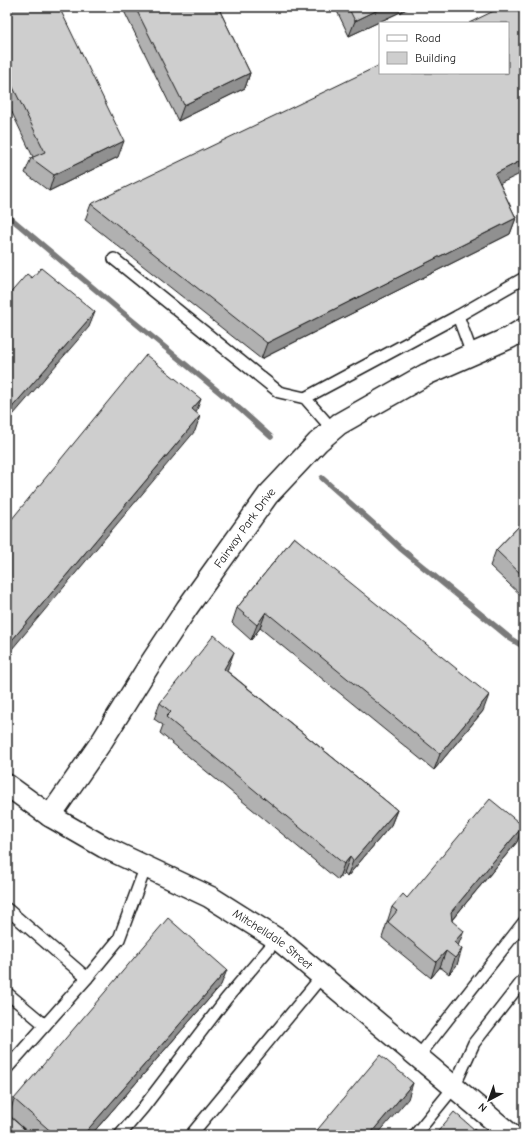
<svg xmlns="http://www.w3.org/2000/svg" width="531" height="1142" font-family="'Comic Neue',sans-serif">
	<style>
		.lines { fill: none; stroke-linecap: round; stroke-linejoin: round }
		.stream { stroke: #7a7a7a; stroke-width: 5.5 }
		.lane-casing { stroke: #1c1c1c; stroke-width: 14 }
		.street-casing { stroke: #1c1c1c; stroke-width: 24 }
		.lane { stroke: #fff; stroke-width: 11 }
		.street { stroke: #fff; stroke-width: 21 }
		.wall { fill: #b1b1b1; stroke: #1c1c1c }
		.shaded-wall { fill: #909090; stroke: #1c1c1c }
		.building { fill: #cecece; stroke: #1c1c1c }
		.labels { text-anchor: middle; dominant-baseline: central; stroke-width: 3; stroke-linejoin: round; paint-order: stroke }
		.street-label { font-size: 12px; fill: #1c1c1c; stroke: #fff }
	</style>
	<rect width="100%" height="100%" fill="#fff"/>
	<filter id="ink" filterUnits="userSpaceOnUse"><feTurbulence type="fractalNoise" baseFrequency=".025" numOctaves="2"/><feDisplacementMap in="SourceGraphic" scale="8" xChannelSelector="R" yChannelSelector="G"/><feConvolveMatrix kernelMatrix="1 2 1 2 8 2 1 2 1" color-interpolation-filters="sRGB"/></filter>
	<g filter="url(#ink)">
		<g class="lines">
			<g class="stream">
				<path d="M7 215 116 307 241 410 271 437"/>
				<path d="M322 478 383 532 400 548 511 639 524 647"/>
			</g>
			<g class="lane-casing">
				<g id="lane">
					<path d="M114 259 279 392 305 398 333 430"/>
					<path d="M458 316 472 354"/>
					<path d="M305 398 458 316 524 278"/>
					<path d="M7 909 87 978"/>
					<path d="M7 993 45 1025"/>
					<path d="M418 1057 524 922"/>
					<path d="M7 1068 87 978 119 939 146 866"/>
					<path d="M120 1135 143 1108 226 999 277 939"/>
					<path d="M191 1135 322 976"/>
					<path d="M415 1135 454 1087 474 1043 524 979"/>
					<path d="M523 1135 524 1134"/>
				</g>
			</g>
			<g class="street-casing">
				<g id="street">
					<path id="s1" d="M7 785 50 816 104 847 210 897 280 941 511 1135"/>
					<path id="s2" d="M50 816 102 741 150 664 187 608 268 495 318 442 339 424 427 374 509 338 524 329"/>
				</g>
			</g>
			<use href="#lane" class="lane"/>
			<use href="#street" class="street"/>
		</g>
		<g class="wall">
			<path d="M7 7 118 157 49 191 25 173 31 158 33 157 7 102Z"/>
			<path d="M122 7H218L250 73 245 88 178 121Z"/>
			<path d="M335 7H411L349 36Z"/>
			<path d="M500 184 516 218 510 234 261 359 85 220 91 204Z"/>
			<path d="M524 521V598L490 566 496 550Z"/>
			<path d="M294 537 483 711 434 770 260 628 251 640 232 623 237 608Z"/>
			<path d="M228 668 227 671 397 810 391 825 347 877 344 873 338 880 160 733 163 725 154 719 160 703Z"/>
			<path d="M523 826 517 842 452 920 458 946 457 965 449 974 440 967 431 978 382 938 392 907 407 898Z"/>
			<path d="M221 985 91 1135H31L9 1115 14 1099Z"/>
		</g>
		<g class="shaded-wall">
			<path d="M384 7H411L349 36 355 21Z"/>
			<path d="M250 73 245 88 178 121 184 105Z"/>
			<path d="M124 141 118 157 49 191 54 175Z"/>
			<path d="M524 159V172L489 189 495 174Z"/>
			<path d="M516 218 510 234 261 359 267 343Z"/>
			<path d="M95 312 89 327 7 422V413Z"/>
			<path d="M201 399 195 415 192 409Z"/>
			<path d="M200 416 195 431 7 655V646Z"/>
			<path d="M266 612 260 628 251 640 257 625Z"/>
			<path d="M234 652 228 668 219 684 224 669Z"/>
			<path d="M489 695 483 711 434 770 440 754Z"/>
			<path d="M397 810 391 825 347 877 353 861Z"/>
			<path d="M523 826 517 842 445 928 451 912Z"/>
			<path d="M350 857 344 873 338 880 344 864Z"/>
			<path d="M464 931 458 946 454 942Z"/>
			<path d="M462 949 457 965 449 974 455 958Z"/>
			<path d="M446 951 440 967 431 978 436 962Z"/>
			<path d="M227 970 221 985 91 1135H83Z"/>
			<path d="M413 1083 408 1099 377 1135H370L371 1133Z"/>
		</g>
		<g class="building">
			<path d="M7 7H59L124 141 54 175 31 158 45 152 7 75Z"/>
			<path d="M135 7H218L250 73 184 105Z"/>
			<path d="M348 7H384L355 21Z"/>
			<path d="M502 7H524V159L495 174 516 218 267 343 91 204 380 65V73H508V23H469Z"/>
			<path d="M41 268 95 312 7 413V297L27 274 32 278Z"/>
			<path d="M146 355 201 399 192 409 200 416 7 646V525Z"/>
			<path d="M524 521V577L496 550Z"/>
			<path d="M294 537 489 695 440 754 266 612 257 625 237 608Z"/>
			<path d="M214 635 234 652 224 669 397 810 353 861 350 857 344 864 166 717 171 712 160 703Z"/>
			<path d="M490 799 523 826 451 912 452 921 464 931 454 942 462 949 455 958 446 951 436 962 388 922 397 911 392 907 403 894 407 898Z"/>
			<path d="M168 918 227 970 83 1135H55L14 1099Z"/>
			<path d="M380 1055 413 1083 371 1133 374 1135H313Z"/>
			<path d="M454 1112 481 1135H435Z"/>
			<path d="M7 1114 31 1135H7Z"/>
		</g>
	</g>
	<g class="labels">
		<g class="street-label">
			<text stroke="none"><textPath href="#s2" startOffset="348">Fairway Park Drive</textPath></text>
			<text stroke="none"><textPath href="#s1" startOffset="308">Mitchelldale Street</textPath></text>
		</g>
	</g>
	<rect width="531" height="1142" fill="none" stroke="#fff" stroke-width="24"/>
	<rect x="12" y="12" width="507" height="1118" fill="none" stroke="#1c1c1c" stroke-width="1.5" filter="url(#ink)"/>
	<rect x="379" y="22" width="130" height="52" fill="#ffffff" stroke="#a4a4a4"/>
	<rect x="387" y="35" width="20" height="6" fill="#ffffff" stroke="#a4a4a4"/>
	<text x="415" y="42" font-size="12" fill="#1c1c1c">Road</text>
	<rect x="387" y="52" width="20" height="12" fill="#cecece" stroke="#a4a4a4"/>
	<text x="415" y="62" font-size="12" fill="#1c1c1c">Building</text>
	<g transform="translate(489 1100) rotate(221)" stroke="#ffffff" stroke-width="3" paint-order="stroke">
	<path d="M0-3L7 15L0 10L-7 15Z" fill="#1c1c1c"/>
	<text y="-6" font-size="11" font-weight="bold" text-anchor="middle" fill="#1c1c1c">N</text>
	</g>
</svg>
